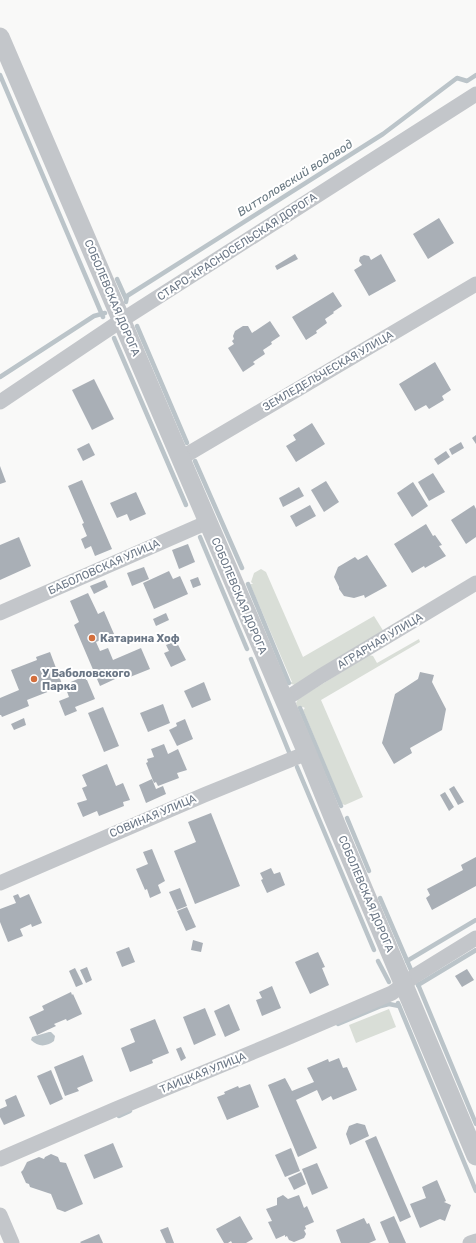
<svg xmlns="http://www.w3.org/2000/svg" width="476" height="1243" font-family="Rubik,sans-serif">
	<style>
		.green { fill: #d9ded7 }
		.water { fill: #bbc4c9 }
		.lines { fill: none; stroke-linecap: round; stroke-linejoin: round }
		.stream { stroke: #bbc4c9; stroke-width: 4.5 }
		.building { fill: #a9afb6 }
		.minor { stroke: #c3c6ca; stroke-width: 15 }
		.tertiary { stroke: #c3c6ca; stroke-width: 19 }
		.poi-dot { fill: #d36f3d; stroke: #fff; stroke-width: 1.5 }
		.labels { text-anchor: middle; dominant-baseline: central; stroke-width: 4; stroke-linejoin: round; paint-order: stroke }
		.street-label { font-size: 11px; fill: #6b7786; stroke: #fff }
		.poi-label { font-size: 11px; font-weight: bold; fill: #6b7786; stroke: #fff; text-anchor: start }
		.water-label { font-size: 12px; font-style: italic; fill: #677780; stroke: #fff }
	</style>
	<rect width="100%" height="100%" fill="#f9f9f8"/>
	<g class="green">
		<path d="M261 569 266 572 303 657 374 616 384 632 295 685 288 683 292 682 250 584H253L251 582 254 573Z"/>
		<path d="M419 639 420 642 321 700 363 797 345 805 342 804 303 710 305 708 303 707 298 709 296 703 298 699 369 655 373 656 377 663Z"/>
		<path d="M389 1009 396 1027 356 1043 349 1025Z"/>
	</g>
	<path class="water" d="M49 1032H51L55 1036 54 1041C46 1047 38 1047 31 1040L32 1037Z"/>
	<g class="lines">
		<g class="stream">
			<path d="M0 75 103 317"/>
			<path d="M117 279 126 299"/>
			<path d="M126 302 127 296 383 134 457 78 467 81 476 75"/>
			<path d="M137 326 187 443"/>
			<path d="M114 338 186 505"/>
			<path d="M0 377 94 316 105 313"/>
			<path d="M195 461 242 568"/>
			<path d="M200 537 247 649"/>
			<path d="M248 584 289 683"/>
			<path d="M251 659 289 752"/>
			<path d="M300 708 341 806"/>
			<path d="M297 767 374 950"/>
			<path d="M347 818 369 871"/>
			<path d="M380 898 411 970"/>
			<path d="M378 961 389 982"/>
			<path d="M407 961 476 920"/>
			<path d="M417 982 476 1124"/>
			<path d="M418 985 476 950"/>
			<path d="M398 1003 476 1191"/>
			<path d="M338 1024 381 1006 389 1004 399 1006"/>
			<path d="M119 1116 130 1111"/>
		</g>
	</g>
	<g class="building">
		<path d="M439 218 454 243 428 259 413 234Z"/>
		<path d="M295 254 298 259 277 270 275 266Z"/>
		<path d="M381 254 396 281 369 296 354 270 362 265 359 261 360 257 364 255 369 256 371 260Z"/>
		<path d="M333 292 342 306 333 312 334 313 325 319 327 323 316 331 317 333 306 340 292 317Z"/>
		<path d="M270 321 280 336 271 342 272 344 263 350 265 354 253 362 255 364 243 372 228 348 234 344 232 341 234 339 233 336 235 331 243 326H248L252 333Z"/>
		<path d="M435 362 451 390 442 396 444 400 429 409 426 405 415 411 399 384Z"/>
		<path d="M94 379 114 419 92 430 72 390Z"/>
		<path d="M312 423 325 444 296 462 286 446 296 440 293 435Z"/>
		<path d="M476 435V444L472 438Z"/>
		<path d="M461 442 464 448 452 455 449 449Z"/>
		<path d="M89 443 95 455 83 461 77 449Z"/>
		<path d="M446 451 450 457 438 465 434 459Z"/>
		<path d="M0 466 6 482 0 484Z"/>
		<path d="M433 473 445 492 429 501 418 482Z"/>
		<path d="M82 480 112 549 95 556 91 546 85 549 81 539 87 536 82 524 84 523 68 486Z"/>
		<path d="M326 481 339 502 324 512 311 490Z"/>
		<path d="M413 482 428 506 412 517 397 493Z"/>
		<path d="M299 487 304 496 283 507 279 498Z"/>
		<path d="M136 492 146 514 130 521 127 514 117 518 110 503Z"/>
		<path d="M310 505 316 516 296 527 290 516Z"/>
		<path d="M474 505 476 509V537L466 544 451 520Z"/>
		<path d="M426 524 433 536 435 535 442 545 439 546 446 556 425 568 424 566 412 573 394 544Z"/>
		<path d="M19 537 31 566 0 580V545Z"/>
		<path d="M188 544 195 562 179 569 172 550Z"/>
		<path d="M367 555 387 586 365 598 364 595 354 598 344 596 339 589V587L334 577 338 567 355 557 358 560Z"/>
		<path d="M144 567 149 579 132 586 127 573Z"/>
		<path d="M169 571 173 579 180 576 188 594 154 609 143 583Z"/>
		<path d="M198 577 201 585 193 588 190 580Z"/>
		<path d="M105 580 108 587 94 594 90 586Z"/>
		<path d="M88 593 98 614 104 611 114 634 96 642 100 651 108 648 113 660 141 648 150 669 130 677 128 673 100 686 74 625 79 622 70 601Z"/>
		<path d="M166 613 169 620 156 626 153 619Z"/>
		<path d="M176 641 186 660 171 667 164 653 169 651 166 645Z"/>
		<path d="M50 652 62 684 50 689V691L27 700 29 706 2 717 1 715H0V698L19 690 11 670 37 660 36 657Z"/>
		<path d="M420 672 434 675 432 682 446 709 442 730 410 748 412 753 394 764 382 743 395 694 418 679Z"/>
		<path d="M85 676 86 680H87L95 699 75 707 77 711 65 716 59 701 69 697 66 689 67 688 66 684Z"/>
		<path d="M204 682 211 700 192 708 184 691Z"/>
		<path d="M163 704 170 723 148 732 140 713Z"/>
		<path d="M103 707 119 746 104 752 88 713Z"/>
		<path d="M24 718 26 725 14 730 11 724Z"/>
		<path d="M185 719 193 739 177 746 169 730 177 726 176 723Z"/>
		<path d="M164 744 168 754 178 749 187 770 177 773 179 778 158 786 156 782 154 783 146 763 148 762 147 759 154 757 151 749Z"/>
		<path d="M107 764 116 786 123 783 130 800 123 802 124 806 99 816 97 811 83 817 77 803 87 800 82 788 87 786 82 775Z"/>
		<path d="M152 779 156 789 163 786 166 794 146 803 139 785Z"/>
		<path d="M454 786 464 802 458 805 449 789Z"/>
		<path d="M445 792 454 807 449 811 440 795Z"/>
		<path d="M211 813 240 886 195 904 174 851 196 842 188 822Z"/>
		<path d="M152 849 165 881 158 885 161 893 150 898 147 889 145 890 136 869 148 864 143 852Z"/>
		<path d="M476 857V886L432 910 426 898 430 895 427 889 463 870 461 865Z"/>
		<path d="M271 868 274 874 280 872 285 885 267 893 261 880 263 879 260 873Z"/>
		<path d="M180 888 187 906 177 910 169 892Z"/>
		<path d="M18 894 20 898 29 894 42 923 32 927 31 924 20 929 23 936 8 942 0 922V909L16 903 13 896Z"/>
		<path d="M187 907 196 927 186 931 177 911Z"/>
		<path d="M193 940 203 943 201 952 191 950Z"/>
		<path d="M129 947 135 962 122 967 116 952Z"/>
		<path d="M318 952 325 967 322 968 329 985 310 994 295 962Z"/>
		<path d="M87 967 92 980 86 983 80 970Z"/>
		<path d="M75 968 83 984 76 987 69 971Z"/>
		<path d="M467 969 474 980 462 987 455 976Z"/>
		<path d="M272 986 281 1008 262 1016 256 1000 262 998 259 992Z"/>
		<path d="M71 992 72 995 73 994 82 1014 67 1021 66 1019 54 1024 56 1026 37 1035 29 1017 44 1010 42 1006Z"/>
		<path d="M229 1004 240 1030 225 1037 214 1011Z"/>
		<path d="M205 1008 216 1035 194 1045 183 1017Z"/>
		<path d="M155 1019 169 1053 152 1060 153 1063 130 1072 121 1048 135 1042 130 1029Z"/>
		<path d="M181 1047 186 1058 181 1061 176 1049Z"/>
		<path d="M83 1055 93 1081 77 1088 79 1091 65 1096 54 1067Z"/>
		<path d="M339 1058 343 1068 347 1067 357 1090 333 1100 331 1096 322 1101 317 1090 296 1100 317 1148 298 1157 268 1085 285 1078 292 1091 314 1082 307 1068 328 1059 329 1062Z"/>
		<path d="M51 1070 63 1099 50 1105 37 1076Z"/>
		<path d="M250 1084 259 1107 227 1120 217 1097 225 1094 224 1092 238 1086 239 1088Z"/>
		<path d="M16 1095 25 1116 4 1125 0 1117V1109L7 1106 5 1100Z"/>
		<path d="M357 1123 365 1125 369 1136 350 1145 346 1134 349 1126Z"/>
		<path d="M376 1136 411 1217 400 1222 365 1141Z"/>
		<path d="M113 1143 123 1167 94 1179 84 1155Z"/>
		<path d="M291 1148 300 1171 285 1177 275 1155Z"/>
		<path d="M51 1154 58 1157 60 1162 66 1163 83 1204 65 1212 57 1209 51 1194 30 1187 29 1184 26 1183 21 1172 23 1170 27 1162 39 1157 44 1159 45 1157Z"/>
		<path d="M317 1163 328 1188 312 1195 302 1169Z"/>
		<path d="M301 1172 306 1184 294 1190 288 1178Z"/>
		<path d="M437 1180 446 1201 444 1202 451 1205 445 1221 440 1219 420 1228 410 1204 426 1198 422 1187Z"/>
		<path d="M283 1195 288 1199 299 1195 304 1208 307 1206 314 1222 305 1226 306 1229 304 1230 306 1234 304 1238 294 1242 289 1240 287 1236 285 1237V1235L276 1239 268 1222 272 1221 266 1209 277 1205V1198Z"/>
		<path d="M240 1216 253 1239 246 1243H232L231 1241 228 1243H224L216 1229Z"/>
		<path d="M394 1216 406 1243H389L380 1222Z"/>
		<path d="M364 1218 367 1224 369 1223 376 1240 369 1243H341L336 1230Z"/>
		<path d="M168 1227 174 1243H166L160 1230Z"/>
		<path d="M99 1234 103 1243H81L80 1242Z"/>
	</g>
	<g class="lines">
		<g class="minor">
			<path d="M0 402 122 320 476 94"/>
			<path d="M181 458 476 284"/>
			<path d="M0 613 208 522"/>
			<path d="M284 700 321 676 476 583"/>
			<path d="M0 883 204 795 307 753"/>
			<path d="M0 1159 116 1109 282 1040 392 993 416 975 476 938"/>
			<path d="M0 1215 12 1243"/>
			<path d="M470 1243 476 1241"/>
		</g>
		<path class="tertiary" d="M0 37 307 753 333 817 476 1156"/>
	</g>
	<g class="poi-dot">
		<circle cx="92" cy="638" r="4"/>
		<circle cx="34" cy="679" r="4"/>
	</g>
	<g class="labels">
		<g class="street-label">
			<text transform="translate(237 247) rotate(-33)">СТАРО-КРАСНОСЕЛЬСКАЯ ДОРОГА</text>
			<text transform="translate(112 298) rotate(67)">СОБОЛЕВСКАЯ ДОРОГА</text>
			<text transform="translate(328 371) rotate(-30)">ЗЕМЛЕДЕЛЬЧЕСКАЯ УЛИЦА</text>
			<text transform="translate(104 567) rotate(-24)">БАБОЛОВСКАЯ УЛИЦА</text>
			<text transform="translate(239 596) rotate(67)">СОБОЛЕВСКАЯ ДОРОГА</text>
			<text transform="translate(380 641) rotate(-31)">АГРАРНАЯ УЛИЦА</text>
			<text transform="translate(153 816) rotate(-23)">СОВИНАЯ УЛИЦА</text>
			<text transform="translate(366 894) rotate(67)">СОБОЛЕВСКАЯ ДОРОГА</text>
			<text transform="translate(203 1073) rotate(-22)">ТАИЦКАЯ УЛИЦА</text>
		</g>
		<g class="poi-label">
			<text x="100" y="638">Катарина Хоф</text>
			<text x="42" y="673">У Баболовского<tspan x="42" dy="13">Парка</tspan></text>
		</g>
		<g class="water-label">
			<text transform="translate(295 178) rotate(-32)">Виттоловский водовод</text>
		</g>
	</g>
</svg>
